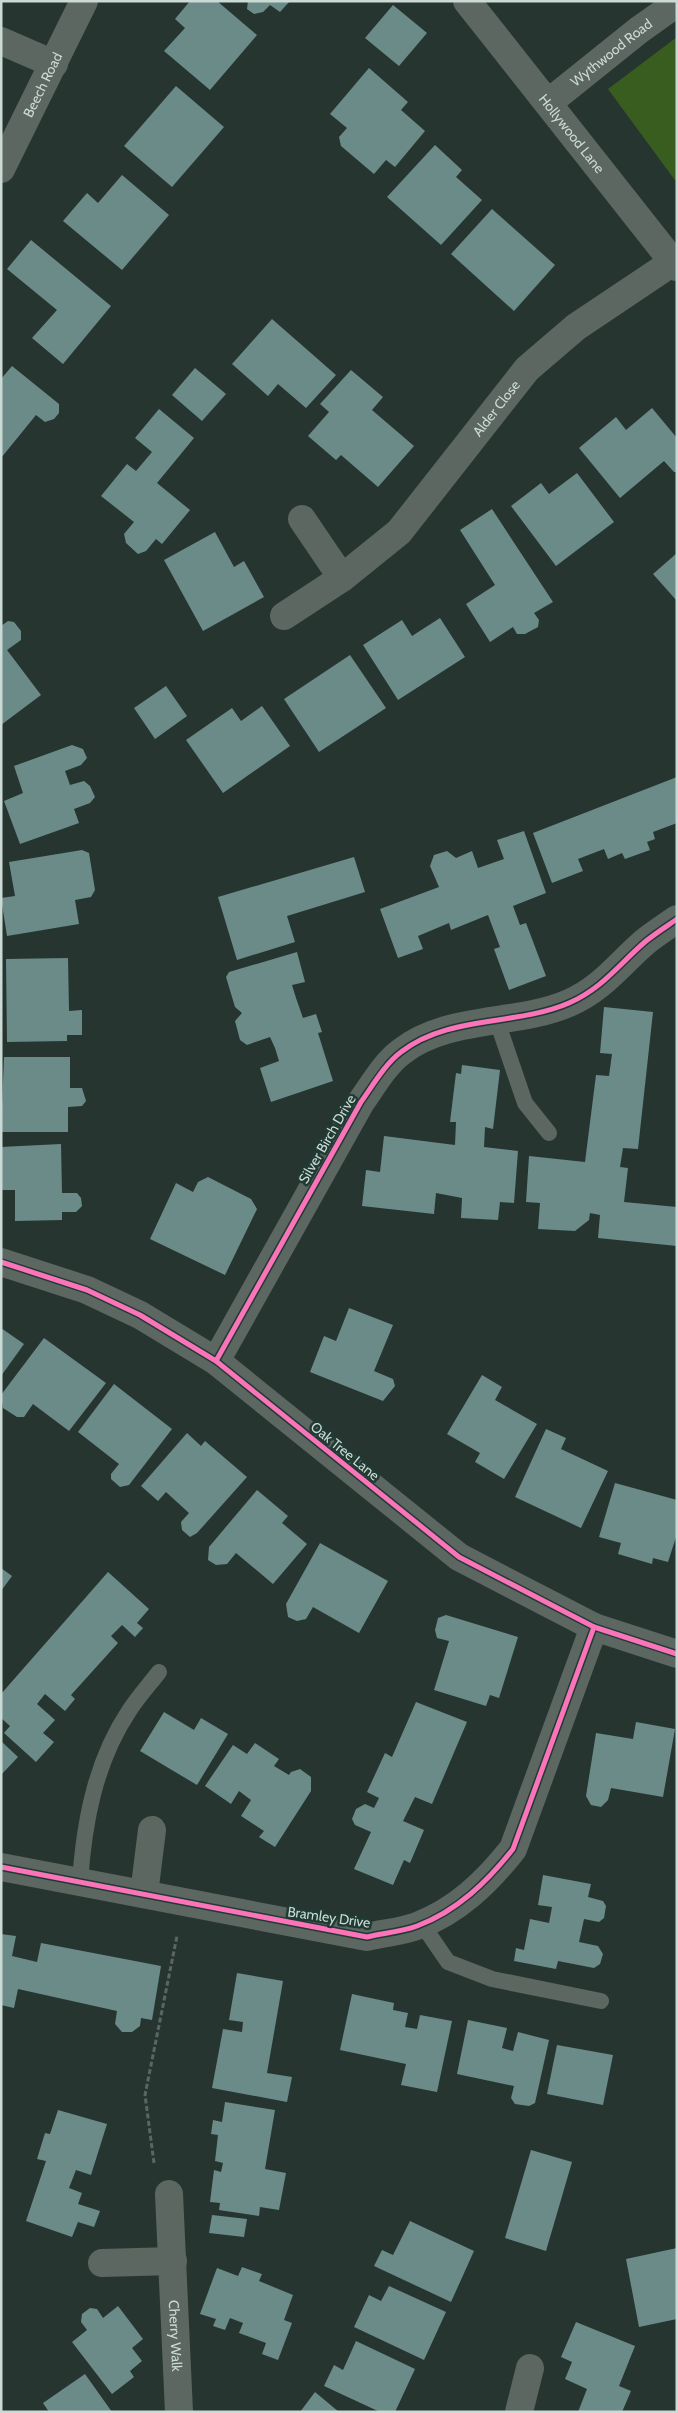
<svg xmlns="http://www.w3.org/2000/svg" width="678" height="2413" font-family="Cabin,sans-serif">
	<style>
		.green { fill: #395d1e }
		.building { fill: #6b8b89 }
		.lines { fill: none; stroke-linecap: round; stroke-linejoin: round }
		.path { stroke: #5b6661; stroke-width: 3; stroke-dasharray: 5 2.5; stroke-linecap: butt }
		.service { stroke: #5b6760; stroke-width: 16 }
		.minor { stroke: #5b6760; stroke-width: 28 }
		.tertiary { stroke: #5b6760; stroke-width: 28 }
		.cycleway-casing { stroke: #213b34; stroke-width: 8 }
		.cycleway { stroke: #fb73b8; stroke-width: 5 }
		.labels { text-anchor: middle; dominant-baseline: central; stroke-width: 5; stroke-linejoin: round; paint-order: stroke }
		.street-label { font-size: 14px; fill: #cbdad5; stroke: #213b34 }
	</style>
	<rect width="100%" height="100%" fill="#273531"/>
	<path class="green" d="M677 37V183L608 89Z"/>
	<g class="building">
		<path d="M190 1H217L257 35 210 90 164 51 185 28 175 19Z"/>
		<path d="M248 1H290L280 12 270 5 263 12 254 14 247 9Z"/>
		<path d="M393 5 427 33 399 66 365 38Z"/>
		<path d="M369 68 408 102 401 110 425 131 395 167 386 160 374 174 341 146 339 137 347 128 330 114Z"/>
		<path d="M176 86 224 127 172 187 124 146Z"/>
		<path d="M435 145 462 170 456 177 482 200 441 245 387 197Z"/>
		<path d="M122 175 169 215 122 270 63 221 87 193 98 203Z"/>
		<path d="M492 209 555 265 514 311 451 254Z"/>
		<path d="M31 240 111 306 63 364 32 338 57 310 7 269Z"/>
		<path d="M272 319 336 375 306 408 278 384 268 396 232 364Z"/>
		<path d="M12 366 59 404V413L54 419 45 422 36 415 1 458V379Z"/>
		<path d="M195 368 226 394 202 421 172 395Z"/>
		<path d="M351 370 383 397 372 410 414 446 378 487 341 455 336 460 308 436 329 412 320 404Z"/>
		<path d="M652 408 677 438V472H674L664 461 620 498 579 448 616 417 626 430Z"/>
		<path d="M159 409 194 438 157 483 190 510 162 544 156 539 146 551 138 554 126 543 124 534 134 522 101 496 127 464 136 471 152 452 135 438Z"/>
		<path d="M577 473 614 522 556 566 511 506 541 483 549 494Z"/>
		<path d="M492 509 553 602 534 613 539 620 538 627 525 634H517L513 627 490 642 466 604 495 585 460 530Z"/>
		<path d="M215 532 234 567 244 561 264 597 203 631 164 560Z"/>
		<path d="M677 553V601L653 574Z"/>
		<path d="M440 618 465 657 398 700 363 645 402 620 412 636Z"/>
		<path d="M8 621 14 622 21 631V640L7 650 41 695 1 725V626Z"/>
		<path d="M350 655 386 708 319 752 284 699Z"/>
		<path d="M166 686 187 716 155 739 134 708Z"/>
		<path d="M262 706 290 746 223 793 186 740 232 708 241 721Z"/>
		<path d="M72 745 83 749 87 758 81 765 65 771 70 785 84 781 90 786 95 797 90 803 74 809 79 823 20 844 4 801 23 793 14 766Z"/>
		<path d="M677 777V823L653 832 655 839 647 842 650 850 625 859 622 853 608 859 604 849 578 859 583 871 552 883 533 833Z"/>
		<path d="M524 831 546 893 513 906 520 925 526 923 546 976 509 990 494 949 500 947 488 915 451 930 449 923 418 936 423 949 398 958 380 909 439 887 430 866 434 855 447 851 456 858 472 851 478 868 504 859 497 840Z"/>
		<path d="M82 850 89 853 95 890 91 897 75 900 79 924 7 936 1 898 15 896 9 862Z"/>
		<path d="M354 857 365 892 287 916 295 942 237 960 218 897Z"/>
		<path d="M297 952 305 982 292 985 296 998 303 1018 316 1014 322 1032 318 1033 333 1081 271 1102 260 1068 279 1061 275 1048 270 1037 247 1045 240 1040 235 1021 242 1013 235 1007 226 977 229 972Z"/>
		<path d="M68 958 69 1011 82 1010V1035H67V1041L7 1042 6 959Z"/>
		<path d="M604 1007 653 1012 638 1149 623 1148 620 1167 628 1168 624 1202 677 1207V1246L598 1238 600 1215 590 1213 589 1220 575 1231 538 1229 540 1203 526 1202 529 1156 585 1162 596 1075 609 1076 612 1054 600 1053Z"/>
		<path d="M4 1057H70V1088H82L86 1101 82 1106 68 1107V1132H1Z"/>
		<path d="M462 1065 500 1070 493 1129 485 1127 484 1147 518 1151 514 1203 500 1202 498 1220 461 1218 462 1198 436 1193 434 1214 362 1206 366 1170 380 1172 384 1136 455 1145 456 1122H450L456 1073 461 1074Z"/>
		<path d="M61 1144 62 1193H77L81 1198 82 1206 76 1212H62V1220L15 1221V1190H1V1147Z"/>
		<path d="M208 1177 251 1199 257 1209 225 1275 150 1239 176 1183 193 1192 198 1182Z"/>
		<path d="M349 1308 393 1325 374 1371 393 1379 395 1386 383 1401 310 1372 324 1336 336 1341Z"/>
		<path d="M1 1328 24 1344 1 1376Z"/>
		<path d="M44 1338 106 1383 69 1431 33 1404 24 1417H17L3 1408 1 1395Z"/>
		<path d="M482 1375 502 1387 495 1400 537 1424 504 1479 475 1462 480 1453 447 1434Z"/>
		<path d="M114 1384 172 1429 129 1485 120 1487 111 1479V1474L119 1464 78 1432Z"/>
		<path d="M546 1429 566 1438 561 1449 608 1471 581 1528 515 1497Z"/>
		<path d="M187 1433 201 1446 205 1441 247 1477 197 1533 190 1537 182 1530 181 1522 189 1513 166 1492 158 1501 141 1486Z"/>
		<path d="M615 1483 677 1500V1534L668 1562 653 1558 652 1564 618 1554 621 1543 599 1537Z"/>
		<path d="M257 1490 288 1516 282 1523 307 1544 273 1584 236 1553 227 1564 216 1565 208 1560 209 1547Z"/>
		<path d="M320 1543 388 1581 359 1633 313 1607 306 1619 297 1621 288 1617 286 1604Z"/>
		<path d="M1 1568 12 1576 1 1591Z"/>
		<path d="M108 1572 149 1609 137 1623 143 1628 135 1637 122 1625 111 1636 118 1643 71 1695 75 1699 65 1711 45 1694 37 1704 55 1720 43 1733 54 1742 36 1762 4 1733 10 1726 1 1718V1694Z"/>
		<path d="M446 1615 518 1637 499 1698 490 1695 486 1706 434 1690 449 1641 437 1638 435 1630 438 1618Z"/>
		<path d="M416 1702 467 1722 432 1804 415 1797 403 1821 424 1830 410 1863 404 1860 393 1885 354 1869 371 1832 355 1825 352 1819 356 1809 365 1804 374 1808 379 1798 367 1792 385 1753 392 1757Z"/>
		<path d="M164 1712 194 1730 201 1718 228 1734 197 1785 140 1751Z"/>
		<path d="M636 1722 675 1729 663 1797 611 1788 608 1800 601 1807 591 1805 586 1796 596 1733 633 1739Z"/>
		<path d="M1 1741 18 1757 1 1775Z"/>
		<path d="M255 1743 279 1759 274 1766 289 1775 291 1772 300 1769 311 1777V1791L275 1847 259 1837 264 1831 241 1816 251 1800 239 1791 231 1804 205 1786 233 1745 247 1754Z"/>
		<path d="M543 1875 591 1884 588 1897 603 1901 606 1906 604 1918 599 1922 584 1919 579 1942 598 1946 603 1954 600 1964 594 1968 558 1961 556 1969 514 1961 516 1948 524 1950 530 1919 549 1923 552 1907 538 1905Z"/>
		<path d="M1 1934 16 1936 12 1956 37 1962 41 1943 161 1966 152 2020 141 2018 140 2026 132 2032H122L115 2024 117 2011 18 1989 14 2008 1 2005Z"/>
		<path d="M237 1973 283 1981 267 2073 292 2077 287 2102 212 2088 223 2029 242 2032 243 2022 229 2020Z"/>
		<path d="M352 1994 394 2003 393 2010 408 2013 405 2027 417 2029 420 2015 452 2021 437 2092 401 2085 406 2064 340 2050Z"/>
		<path d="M468 2020 507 2028 502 2048 513 2051 518 2032 549 2040 535 2103 529 2106 515 2104 511 2098 514 2086 457 2074Z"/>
		<path d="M557 2045 613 2055 603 2105 547 2094Z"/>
		<path d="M225 2102 275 2110 265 2169 286 2173 279 2210 260 2207 259 2216 219 2210 220 2203 210 2202 214 2170 221 2172 223 2163 215 2161 218 2135 211 2134 213 2120 222 2122Z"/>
		<path d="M58 2110 107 2124 91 2175 76 2170 69 2188 82 2193 78 2204 100 2211 94 2227 78 2222 72 2237 26 2221 46 2161 37 2159 45 2133 50 2134Z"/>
		<path d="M531 2150 572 2162 546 2251 505 2238Z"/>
		<path d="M212 2215 247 2219 244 2237 209 2233Z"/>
		<path d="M410 2221 474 2251 451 2302 374 2266 382 2250 393 2255Z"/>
		<path d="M677 2248V2319L639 2327 626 2259Z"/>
		<path d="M242 2267 262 2274 259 2281 293 2295 284 2320 292 2323 278 2360 262 2354 266 2343 239 2333 243 2323 230 2318 225 2330 213 2326 216 2319 200 2314 217 2268 238 2276Z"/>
		<path d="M389 2286 446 2312 424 2360 354 2327 369 2295 381 2301Z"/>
		<path d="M118 2306 143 2339 132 2348 142 2361 130 2371 134 2377 112 2394 72 2342 87 2330 81 2322 82 2314 90 2308 97 2309 103 2318Z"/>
		<path d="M576 2322 635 2346 619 2386 631 2391 622 2412H578L587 2389 565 2379 572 2362 561 2357Z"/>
		<path d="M356 2341 415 2369 395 2412H380L324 2386 334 2365 343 2370Z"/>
		<path d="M85 2374 112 2412H49L43 2403Z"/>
		<path d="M315 2392 339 2412H300Z"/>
	</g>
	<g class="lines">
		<path class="path" d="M154 2163 145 2095 177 1936"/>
		<g class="service">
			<path d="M497 1021 525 1103 549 1133"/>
			<path d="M80 1882C84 1823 95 1762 129 1711 138 1697 149 1685 159 1672"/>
			<path d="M422 1924 448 1962 492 1979 601 2001"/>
		</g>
		<g class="minor">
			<path d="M1 41 54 64"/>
			<path id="s1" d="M548 103 639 30 677 3"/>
			<path id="s2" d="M1 169 84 1"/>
			<path d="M302 519 342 578"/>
			<path id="s3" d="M284 616 342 578 399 532 527 369 576 327 673 262"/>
			<path d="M1 1262 87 1290 140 1315 216 1361 459 1557 594 1627 677 1654"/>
			<path d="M216 1361 361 1102C373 1085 385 1064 401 1052 448 1015 516 1026 569 1003 603 988 619 964 646 941 656 933 667 926 677 919"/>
			<path d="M1 1867 367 1937C383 1933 401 1932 417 1926 457 1911 487 1882 513 1849L594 1627"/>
			<path d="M144 1894 152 1830"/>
			<path id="s4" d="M169 2194 179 2412"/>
			<path d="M102 2263 173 2261"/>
			<path d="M519 2412 530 2368"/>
		</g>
		<path class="tertiary" id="s5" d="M467 1 677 267"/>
		<g class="cycleway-casing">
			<g id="cycleway">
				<path d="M1 1262 87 1290 140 1315 216 1361 459 1557 594 1627 677 1654"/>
				<path d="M216 1361 361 1102C373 1085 385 1064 401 1052 448 1015 516 1026 569 1003 603 988 619 964 646 941 656 933 667 926 677 919"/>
				<path d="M1 1867 367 1937C383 1933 401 1932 417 1926 457 1911 487 1882 513 1849L594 1627"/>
			</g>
		</g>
		<use href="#cycleway" class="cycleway"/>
	</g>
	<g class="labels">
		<g class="street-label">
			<text stroke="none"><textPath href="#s1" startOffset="81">Wythwood Road</textPath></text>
			<text stroke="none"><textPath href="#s2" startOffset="94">Beech Road</textPath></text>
			<text stroke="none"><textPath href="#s5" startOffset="169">Hollywood Lane</textPath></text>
			<text stroke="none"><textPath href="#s3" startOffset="300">Alder Close</textPath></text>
			<text transform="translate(327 1139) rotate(-60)">Silver Birch Drive</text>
			<text transform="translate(345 1451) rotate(39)">Oak Tree Lane</text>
			<text transform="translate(329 1917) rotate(8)">Bramley Drive</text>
			<text stroke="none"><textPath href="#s4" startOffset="142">Cherry Walk</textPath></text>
		</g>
	</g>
	<rect width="678" height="2413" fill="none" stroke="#cbdad5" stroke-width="5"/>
</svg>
